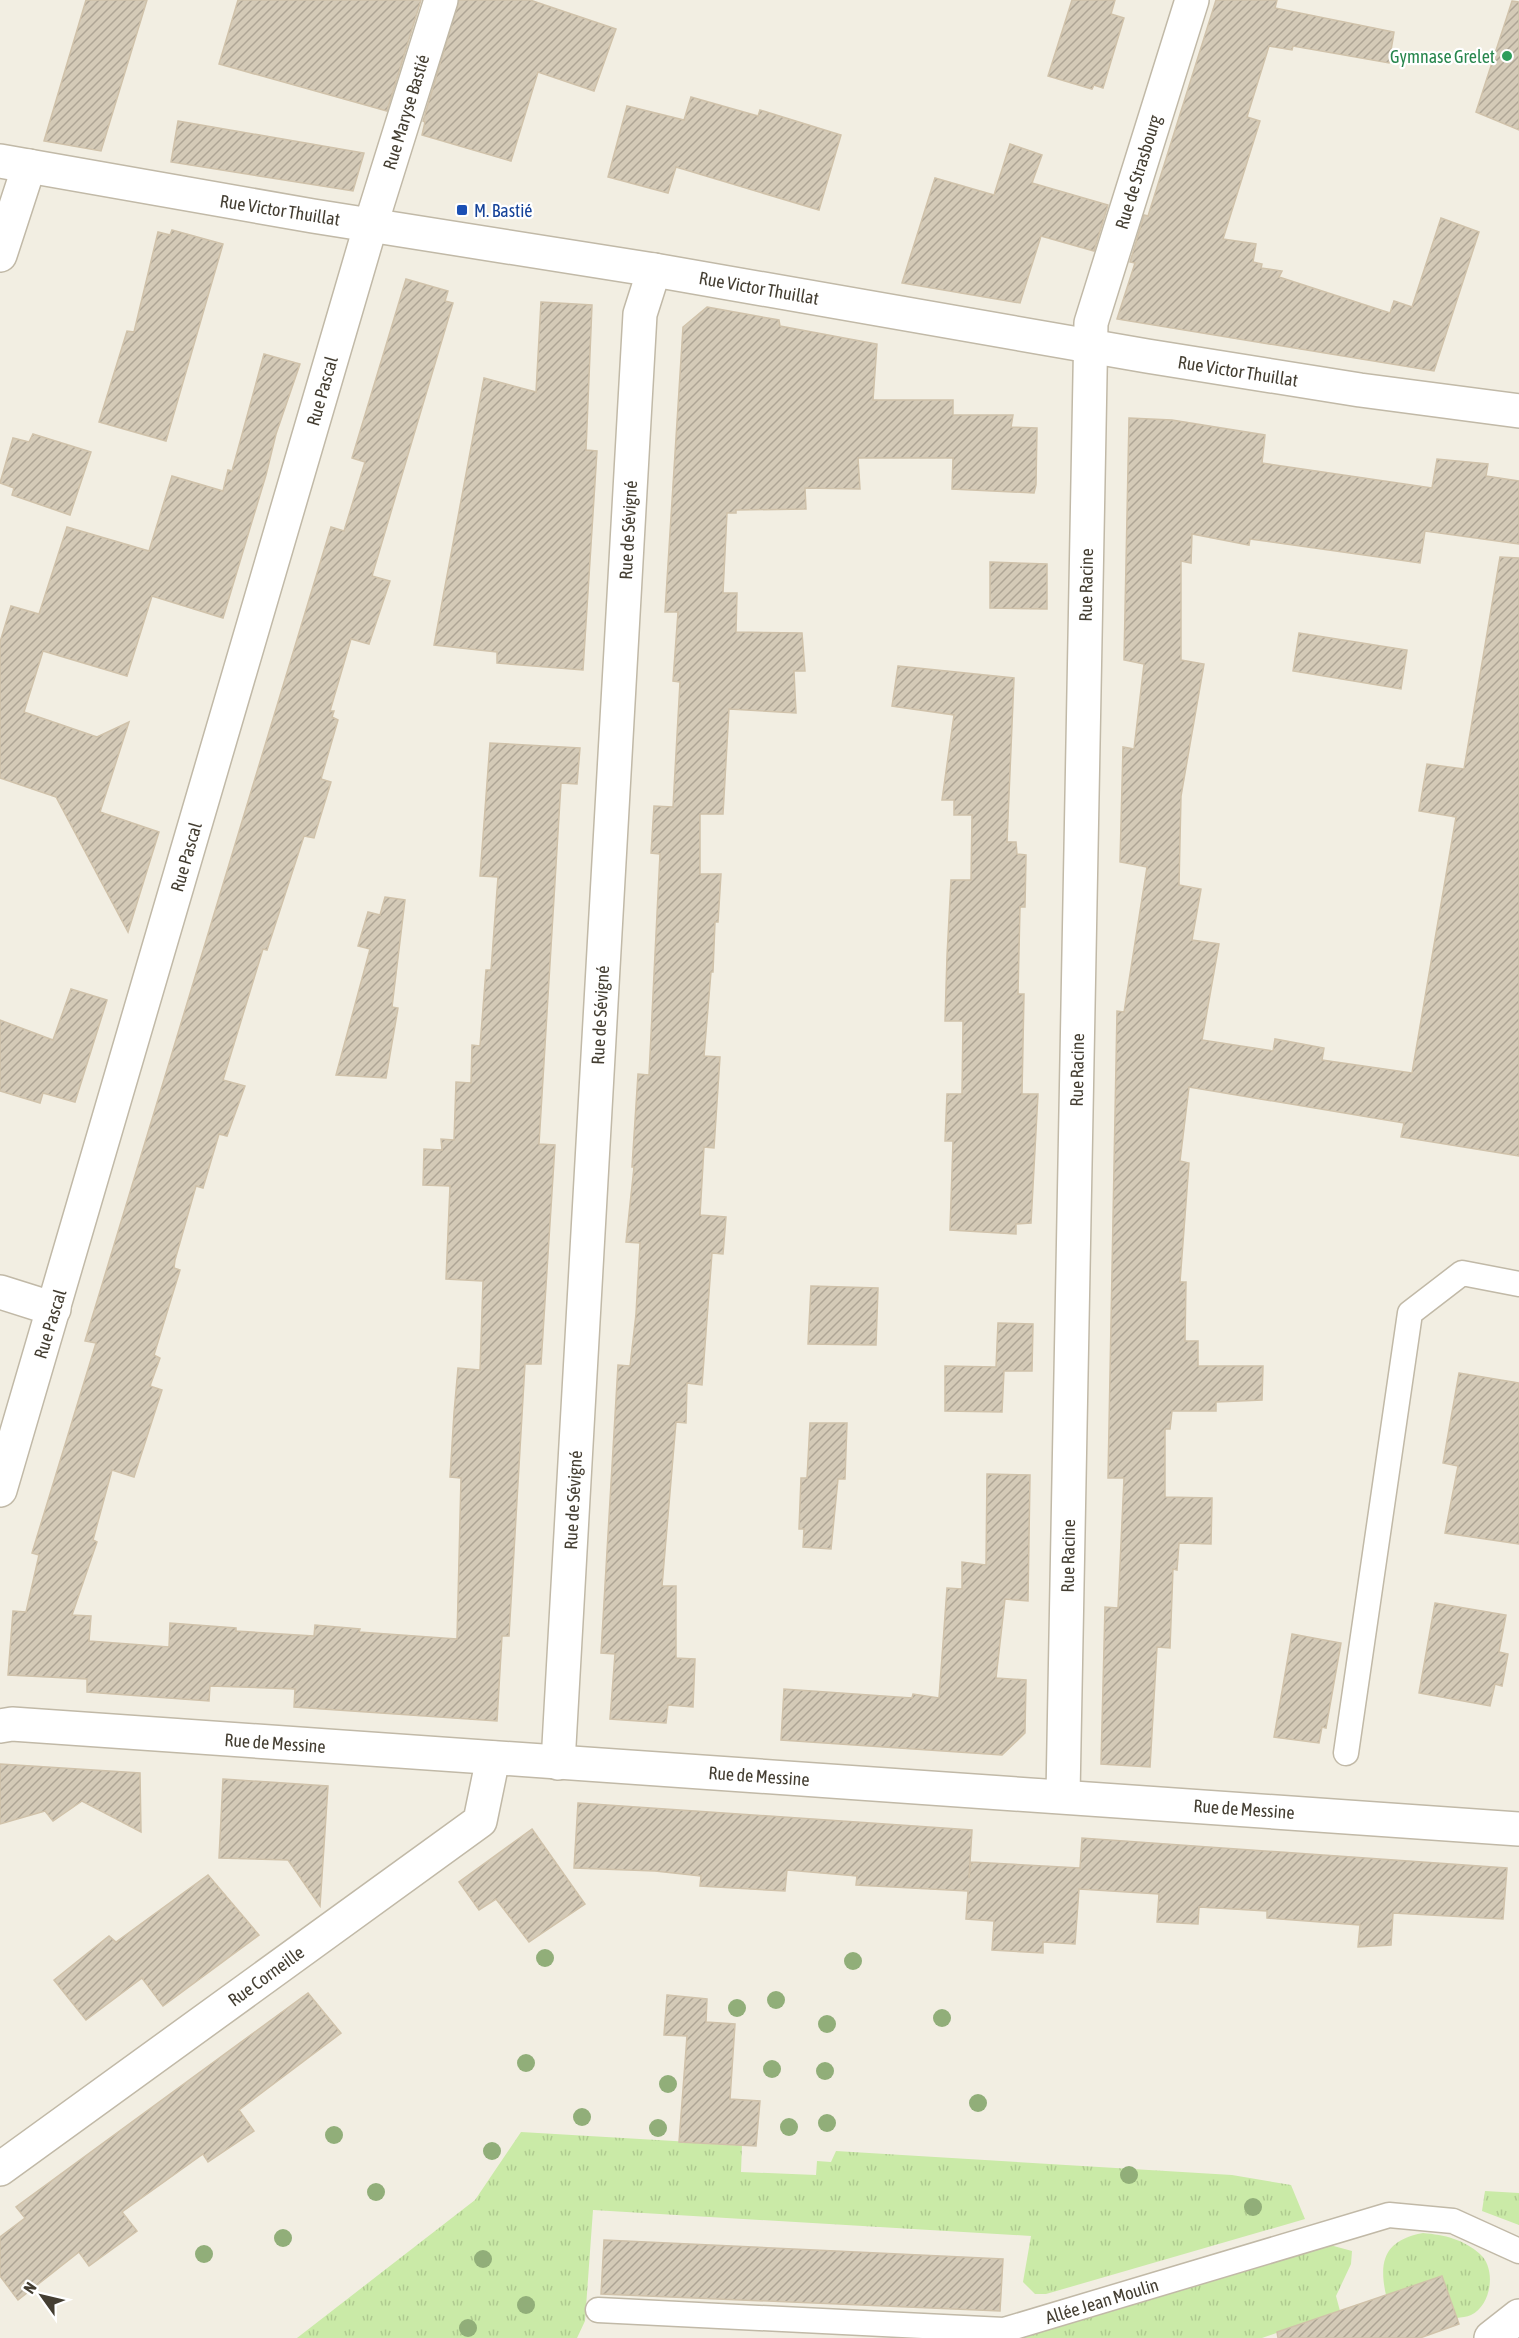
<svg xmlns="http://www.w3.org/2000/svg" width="1519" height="2338" font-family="'Asap Condensed',sans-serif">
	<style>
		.grass { fill: url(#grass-tufts) }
		.building { fill: url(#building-hatch); stroke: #d0c2aa; stroke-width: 1.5 }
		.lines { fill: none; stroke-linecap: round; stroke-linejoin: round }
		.service-casing { stroke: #c1b9a7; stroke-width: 27 }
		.minor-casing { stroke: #c1b9a7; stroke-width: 36 }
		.service { stroke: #fff; stroke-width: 24 }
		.minor { stroke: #fff; stroke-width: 33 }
		.tree { fill: #91ae79 }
		.leisure-dot { fill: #2e9e5b; stroke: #fff; stroke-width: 2 }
		.transit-dot { fill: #1a4fb4; stroke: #fff; stroke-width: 2 }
		.labels { text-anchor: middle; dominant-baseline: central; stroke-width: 4.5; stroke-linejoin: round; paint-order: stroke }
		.leisure-label { font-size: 18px; fill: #27864d; stroke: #fff; text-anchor: end }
		.street-label { font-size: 18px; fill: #443e32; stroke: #fff }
		.transit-label { font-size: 18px; fill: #164399; stroke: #fff; text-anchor: start }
	</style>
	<defs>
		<pattern id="grass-tufts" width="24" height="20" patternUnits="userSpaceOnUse" patternTransform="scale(1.5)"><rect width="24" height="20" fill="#caeaa7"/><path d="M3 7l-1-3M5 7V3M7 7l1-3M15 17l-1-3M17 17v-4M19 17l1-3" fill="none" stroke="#afca90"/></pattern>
		<pattern id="building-hatch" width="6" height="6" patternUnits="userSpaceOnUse" patternTransform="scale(1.5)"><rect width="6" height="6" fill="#d4cab7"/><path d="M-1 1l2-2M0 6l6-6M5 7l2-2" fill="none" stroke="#aea595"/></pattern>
	</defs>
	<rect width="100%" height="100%" fill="#f2eee2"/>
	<g class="grass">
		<path d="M521 2132 742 2145 741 2172 816 2175 817 2161 831 2162 836 2151 1232 2175 1291 2185 1305 2219 1046 2294H1035L1023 2282 1031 2236 593 2210 585 2321 577 2338H297L475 2200Z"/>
		<path d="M1485 2191 1519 2193V2225L1482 2211Z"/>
		<path d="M1423 2233C1445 2235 1463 2239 1480 2254 1497 2269 1491 2306 1471 2315 1467 2317 1461 2317 1457 2318L1442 2276 1386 2295C1378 2259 1386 2240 1423 2233Z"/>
		<path d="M1330 2245 1352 2251 1351 2264 1336 2296 1340 2311 1262 2338H1021Z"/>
	</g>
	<g class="building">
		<path d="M86 0H147L101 151 44 141Z"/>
		<path d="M238 0H421L387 111 219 64Z"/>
		<path d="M459 0H530L616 29 594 91 538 72 511 161 422 135 425 122 423 121Z"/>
		<path d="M1072 0H1115L1111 14 1124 18 1103 88 1094 85 1092 89 1048 76Z"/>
		<path d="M1216 0H1277L1275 8 1394 32 1389 63 1293 46 1292 50 1269 46 1247 117 1260 121 1223 239 1256 244 1253 262 1262 264 1261 268 1282 271 1279 277 1390 313 1394 301 1412 307 1441 218 1479 232 1434 371 1117 319 1135 263 1130 262 1144 215 1148 216Z"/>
		<path d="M1512 1 1519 2V130L1476 112Z"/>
		<path d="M691 97 758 116 760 110 841 135 819 210 676 167 668 193 608 177 627 106 684 120Z"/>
		<path d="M178 121 364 153 353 191 171 162Z"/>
		<path d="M1010 144 1042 155 1032 183 1108 205 1094 251 1041 236 1020 303 902 283 935 178 994 195Z"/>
		<path d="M172 230 223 244 166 441 99 422 127 331 134 332 158 232 170 235Z"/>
		<path d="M406 279 448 291 445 301 453 303 372 576 390 581 369 644 351 639 330 711H334L332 717 338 720 321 779 331 782 314 838 304 836 267 950 263 949 223 1080 245 1086 227 1136 219 1134 203 1188 196 1186 175 1260 174 1268 180 1270 154 1355 160 1358 150 1386 162 1390 134 1477 112 1470 93 1540 97 1542 72 1615 91 1616 89 1641 169 1647 170 1623 236 1628V1631L314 1636 315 1625 360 1629 359 1632 457 1639 461 1478 450 1477 454 1413 458 1368 480 1370 483 1281 446 1279 450 1186 423 1185 424 1149 442 1150 441 1139 454 1140 456 1082 471 1083 472 1045 480 1046 486 970H491L498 877 480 876 490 743 580 748 577 784 561 783 539 1144 555 1145 541 1364H525L509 1636H502L497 1721 294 1707 295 1689 210 1686 209 1701 87 1692V1679L8 1675 13 1611 26 1612 39 1555 32 1553 96 1343 85 1341 331 527 344 531 365 462 352 458Z"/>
		<path d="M541 302 592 305 586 450 597 451 583 670 497 663V652L434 645 484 378 536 392Z"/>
		<path d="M707 307 779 320 780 326 877 344 873 400H953V415H1013L1011 427 1037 428 1036 485 1034 493 952 489 953 458H858L860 489 805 488 806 509 736 510V513H727L723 593H737L736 632 802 633 805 671H794L796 713 729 709 723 814H700V874H721L718 922H715L713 972H711L704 1056 720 1057 714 1148 704 1147 700 1215 726 1217 723 1254 712 1253 702 1385 687 1383 686 1423 676 1422 662 1586H676V1658L695 1659 693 1707 668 1705 666 1723 610 1719 615 1654 601 1653 618 1365 630 1366 636 1314 640 1243 626 1242 634 1167H632L638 1074 649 1075 660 854 651 853 654 806 673 807 680 682 673 681 678 612H665L683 327Z"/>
		<path d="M264 354 300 364 276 434 266 475 223 618 152 596 127 676 43 651 24 712 97 737 129 722 100 812 159 832 128 932 56 797 0 778V642L11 606 39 614 67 527 149 551 172 476 223 491 228 470 232 471Z"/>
		<path d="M1129 418 1172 420 1265 435 1262 463 1432 488 1437 459 1488 464 1486 476 1519 481V544L1425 531 1420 563 1250 539 1249 545 1192 534 1191 563 1181 561V660L1204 664 1181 796 1179 885 1201 889 1192 940 1219 944 1202 1040 1273 1051 1275 1039 1324 1048 1322 1060 1412 1073 1456 817 1419 811 1427 764 1464 769 1500 557 1519 558V1156L1401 1137 1404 1123 1189 1087 1180 1161 1189 1163 1180 1282H1186L1185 1341H1198V1366H1263L1262 1400 1216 1402V1411H1172L1170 1429H1165V1497L1212 1498 1211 1544 1179 1543 1177 1570 1173 1569 1170 1648 1157 1647 1150 1767 1101 1764 1105 1607 1118 1608 1124 1478H1108L1117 1011 1124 1012 1147 867 1120 862 1123 747 1134 749 1144 664 1124 660Z"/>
		<path d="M33 434 91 452 70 515 12 495 14 488 0 483 13 438 29 442Z"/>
		<path d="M990 562 1047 564V609L990 608Z"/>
		<path d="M1299 633 1407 650 1401 689 1293 671Z"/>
		<path d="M898 666 1014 678 1007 842H1016L1017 854 1026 855 1025 907H1020L1018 994H1024L1022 1094H1038L1031 1223 1016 1224V1234L950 1230 953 1141H945L947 1094H962L963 1021H945L947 956 951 880H971L972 815H954V800H942L954 715 892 706Z"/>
		<path d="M385 897 405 900 392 1007 398 1008 386 1078 336 1075 370 949 358 946 368 912 380 915Z"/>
		<path d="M71 989 107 1000 75 1102 43 1093 40 1103 0 1091V1020L53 1040Z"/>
		<path d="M811 1286 878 1288 876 1345 808 1344Z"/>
		<path d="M998 1323 1033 1324 1032 1371H1004L1002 1412 945 1411V1366L996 1367Z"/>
		<path d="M1459 1373 1519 1383V1544L1445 1533 1458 1466 1443 1463Z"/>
		<path d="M810 1423H847L845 1479H838L831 1549 803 1547 804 1529H799L801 1478H807Z"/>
		<path d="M987 1474 1030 1475 1028 1601 1005 1599 996 1678 1026 1680 1025 1733 1002 1755 781 1740 784 1689 912 1698 913 1694 939 1698 947 1588 962 1589V1562L986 1565Z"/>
		<path d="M1435 1603 1506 1615 1499 1652 1508 1654 1502 1686 1495 1684 1490 1706 1419 1693Z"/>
		<path d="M1292 1634 1341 1643 1326 1728 1322 1727 1319 1743 1274 1737Z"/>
		<path d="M0 1764 140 1773 141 1832 82 1801 53 1821 45 1811 0 1824Z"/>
		<path d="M223 1779 328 1786 320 1906 288 1860 219 1858Z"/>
		<path d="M578 1803 972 1830 969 1878 971 1862 1080 1868 1082 1838 1507 1868 1503 1919 1393 1913 1391 1945 1358 1947 1360 1925 1267 1918V1911L1199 1907 1198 1924 1157 1922 1159 1894 1079 1889 1075 1944 1043 1942V1953L992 1950 994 1921 966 1919 968 1891 856 1885 857 1876 787 1870 785 1891 700 1886 701 1876 655 1871 574 1868Z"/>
		<path d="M532 1829 585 1904 529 1942 496 1899 479 1910 459 1882Z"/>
		<path d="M208 1875 259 1935 163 2006 142 1978 86 2020 54 1980 109 1936 116 1942Z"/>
		<path d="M308 1993 341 2033 239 2110 254 2131 208 2162 203 2154 122 2212 137 2231 89 2266 79 2252 18 2300 0 2276V2237L25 2218 16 2207Z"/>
		<path d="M667 1995 707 1999 706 2022 735 2024 730 2099 760 2101 756 2146 679 2142 687 2036 664 2035Z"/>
		<path d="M604 2240 1003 2259 1000 2311 601 2294Z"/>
		<path d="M1442 2276 1459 2324 1420 2338H1278L1277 2332Z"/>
	</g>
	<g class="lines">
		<g class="service-casing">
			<g id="service">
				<path d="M1346 1753 1410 1313 1462 1273 1519 1284"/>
				<path d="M598 2310 1004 2330 1389 2215 1453 2221 1519 2251"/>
			</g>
		</g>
		<g class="minor-casing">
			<g id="minor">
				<path d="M0 161 313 216 654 270 1147 356 1360 390 1519 411"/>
				<path d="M0 255 29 166"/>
				<path d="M0 1292 54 1309"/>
				<path d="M0 1490 371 224 441 0"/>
				<path d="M0 1726 12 1724 1519 1829"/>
				<path d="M558 1763 640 314 654 270"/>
				<path d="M1063 1795 1091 323 1192 0"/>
				<path d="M0 2169 480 1821 493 1758"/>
				<path d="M1491 2338 1519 2316"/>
			</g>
		</g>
		<use href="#service" class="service"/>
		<use href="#minor" class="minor"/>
	</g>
	<g class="tree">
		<circle cx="545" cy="1958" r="9"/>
		<circle cx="853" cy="1961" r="9"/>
		<circle cx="776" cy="2000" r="9"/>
		<circle cx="737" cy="2008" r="9"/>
		<circle cx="942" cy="2018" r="9"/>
		<circle cx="827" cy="2024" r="9"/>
		<circle cx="526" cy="2063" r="9"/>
		<circle cx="772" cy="2069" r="9"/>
		<circle cx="825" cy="2071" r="9"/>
		<circle cx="668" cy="2084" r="9"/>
		<circle cx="978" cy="2103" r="9"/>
		<circle cx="582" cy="2117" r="9"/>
		<circle cx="827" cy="2123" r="9"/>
		<circle cx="789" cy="2127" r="9"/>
		<circle cx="658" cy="2128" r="9"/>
		<circle cx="334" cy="2135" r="9"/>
		<circle cx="492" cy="2151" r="9"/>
		<circle cx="1129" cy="2175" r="9"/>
		<circle cx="376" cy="2192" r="9"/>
		<circle cx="1253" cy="2207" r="9"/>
		<circle cx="283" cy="2238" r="9"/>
		<circle cx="204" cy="2254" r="9"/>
		<circle cx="483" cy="2259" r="9"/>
		<circle cx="526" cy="2305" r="9"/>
		<circle cx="468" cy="2328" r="9"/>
	</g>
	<circle class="leisure-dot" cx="1507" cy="56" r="6"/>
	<rect class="transit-dot" x="456" y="204" width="12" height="12" rx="3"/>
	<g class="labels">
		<g class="leisure-label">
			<text x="1495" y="56">Gymnase Grelet</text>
		</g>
		<g class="street-label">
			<text transform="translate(406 112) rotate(-73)">Rue Maryse Bastié</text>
			<text transform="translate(1138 172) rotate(-73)">Rue de Strasbourg</text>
			<text transform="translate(280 210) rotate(9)">Rue Victor Thuillat</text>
			<text transform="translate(759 288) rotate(10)">Rue Victor Thuillat</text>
			<text transform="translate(1238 371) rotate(9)">Rue Victor Thuillat</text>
			<text transform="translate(322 391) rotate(-74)">Rue Pascal</text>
			<text transform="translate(628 530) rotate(-87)">Rue de Sévigné</text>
			<text transform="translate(1086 585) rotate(-89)">Rue Racine</text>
			<text transform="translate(186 857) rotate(-74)">Rue Pascal</text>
			<text transform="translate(600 1015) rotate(-87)">Rue de Sévigné</text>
			<text transform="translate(1077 1070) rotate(-89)">Rue Racine</text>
			<text transform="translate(50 1324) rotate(-73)">Rue Pascal</text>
			<text transform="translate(573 1500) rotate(-87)">Rue de Sévigné</text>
			<text transform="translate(1068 1556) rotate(-89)">Rue Racine</text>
			<text transform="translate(275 1743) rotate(4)">Rue de Messine</text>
			<text transform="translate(759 1776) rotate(4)">Rue de Messine</text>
			<text transform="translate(1244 1809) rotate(4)">Rue de Messine</text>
			<text transform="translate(266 1976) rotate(-36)">Rue Corneille</text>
			<text transform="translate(1102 2301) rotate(-17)">Allée Jean Moulin</text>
		</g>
		<g class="transit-label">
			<text x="474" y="210">M. Bastié</text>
		</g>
	</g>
	<g transform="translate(42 2296) rotate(304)" stroke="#ffffff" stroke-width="4.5" paint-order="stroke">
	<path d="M0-4.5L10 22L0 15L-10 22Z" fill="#443e32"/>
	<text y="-9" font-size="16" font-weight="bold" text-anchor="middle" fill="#443e32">N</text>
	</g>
</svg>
